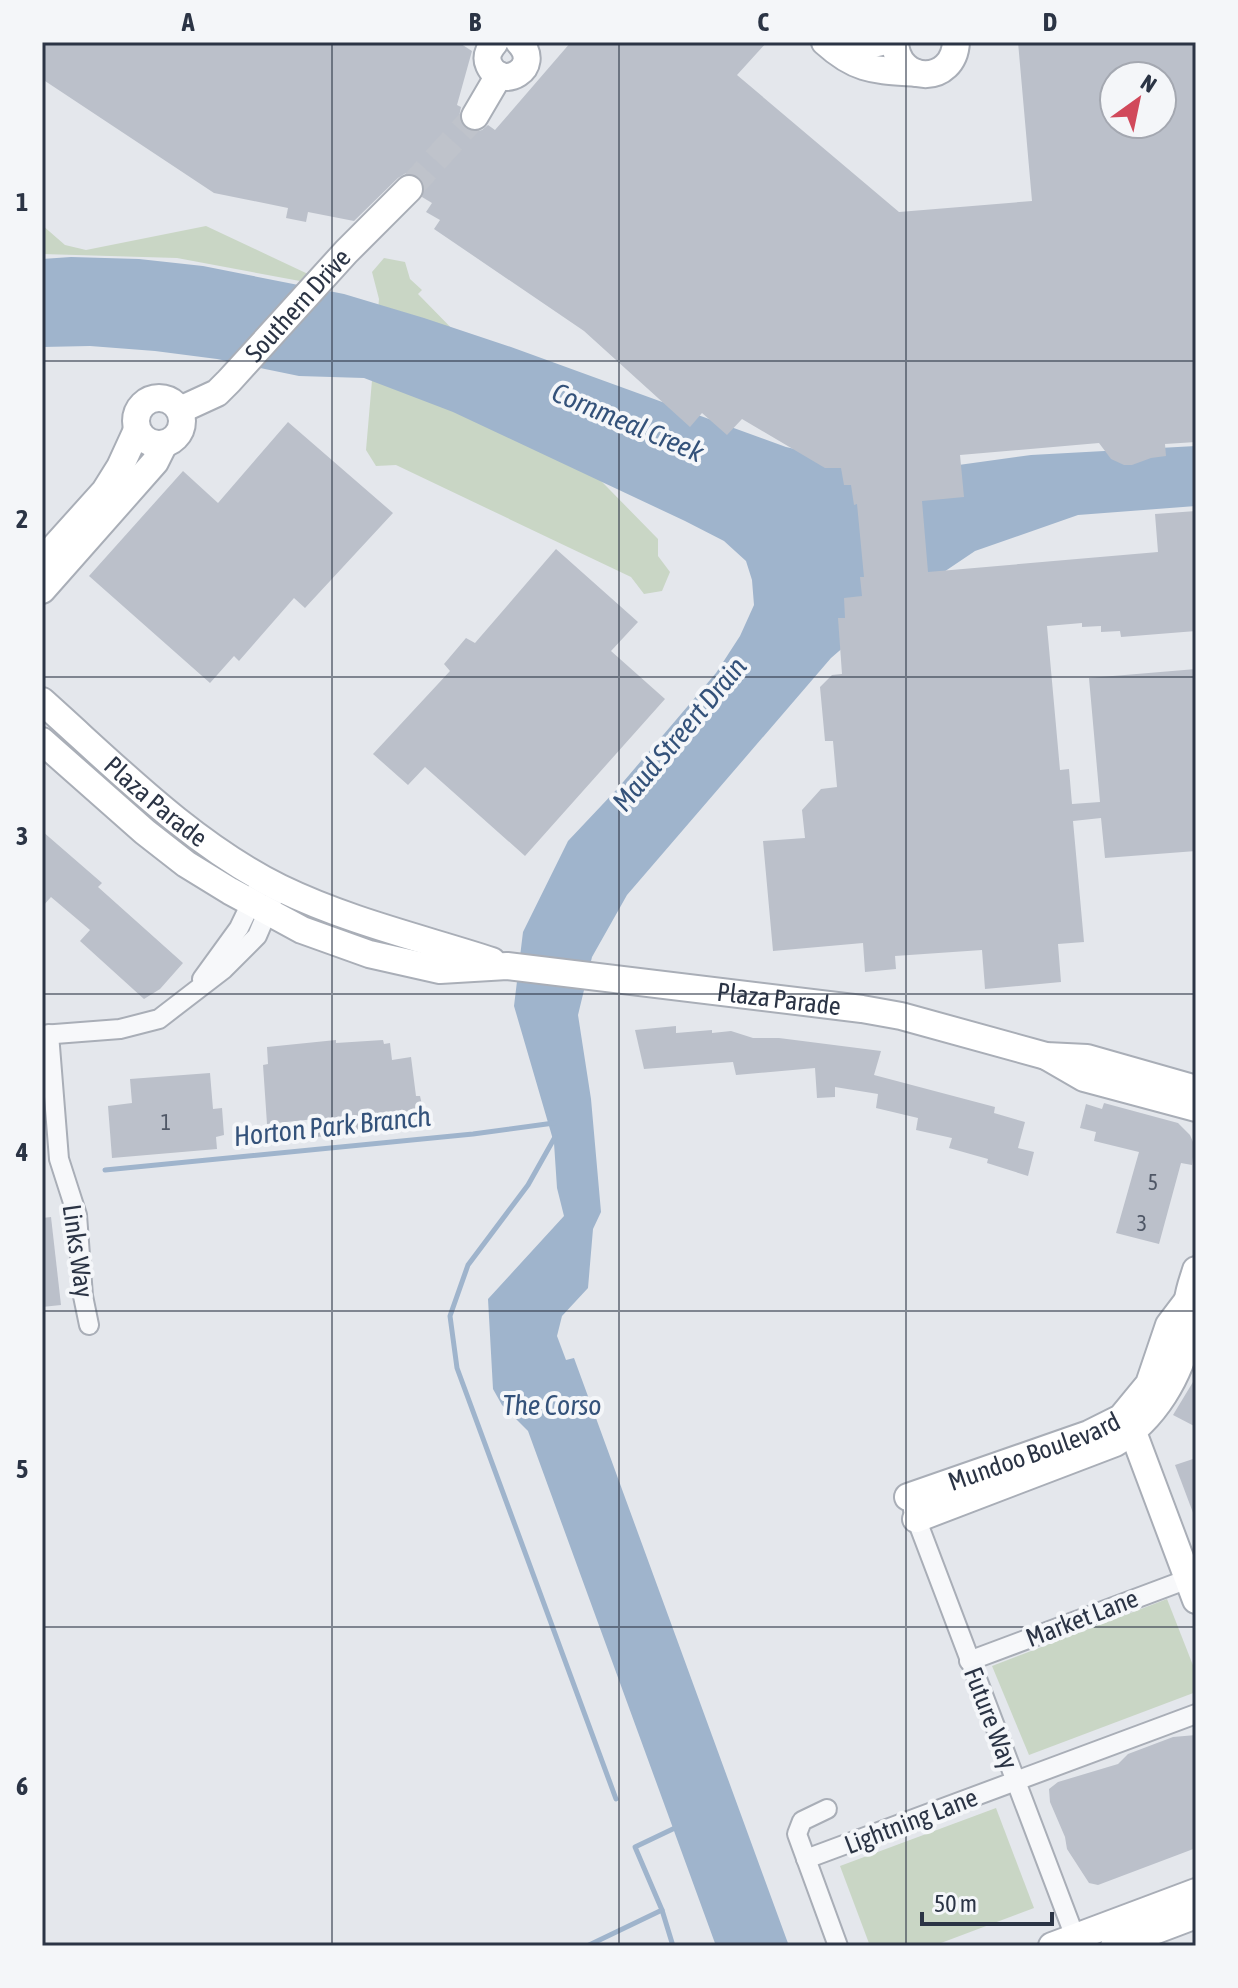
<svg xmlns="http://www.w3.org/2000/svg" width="1238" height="1988" font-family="'Asap Condensed',sans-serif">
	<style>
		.green { fill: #c9d6c5 }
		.water { fill: #9fb4cc }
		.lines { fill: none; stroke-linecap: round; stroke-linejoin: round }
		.stream { stroke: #9fb4cc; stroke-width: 5 }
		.building { fill: #bbc0ca; fill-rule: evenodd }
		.secondary-tunnel { stroke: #bfc3cb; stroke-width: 26; stroke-dasharray: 26 13; stroke-linecap: butt }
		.street-casing { stroke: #a9aeb7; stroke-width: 22 }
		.secondary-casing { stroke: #a9aeb7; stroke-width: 30 }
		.street { stroke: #f7f8fa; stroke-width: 18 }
		.secondary { stroke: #fff; stroke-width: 26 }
		.grid { fill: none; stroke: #2b3445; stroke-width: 2; stroke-opacity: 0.55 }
		.labels { text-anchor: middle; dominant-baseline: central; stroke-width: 8; stroke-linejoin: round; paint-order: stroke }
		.number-label { font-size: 22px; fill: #4f5766 }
		.street-label { font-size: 26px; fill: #2b3445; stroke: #f4f6f9 }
		.water-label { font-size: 28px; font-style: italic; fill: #34527a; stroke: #f4f6f9 }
		.neatline { fill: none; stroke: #2b3445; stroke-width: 3 }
		.grid-label { font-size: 26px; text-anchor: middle; font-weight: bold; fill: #2b3445 }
	</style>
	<rect width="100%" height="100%" fill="#e4e7ec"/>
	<g class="green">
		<path d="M42 225 65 245 86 250 206 226 308 274 300 281 177 258 42 254Z"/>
		<path d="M384 258 405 262 410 279 422 290 418 294 658 539V556L670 572 662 591 644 594 631 577 396 465 376 466 366 450 379 299 372 272Z"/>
		<path d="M1167 1599 1196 1673V1692L1029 1755 992 1666Z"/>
		<path d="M996 1808 1034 1908 933 1946H870L840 1866Z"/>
	</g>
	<path class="water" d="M71 257 139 259 203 266 344 294 424 318 511 347 786 447 887 470 937 468 1031 455 1196 446V506L1078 515 975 551 929 582 875 620 831 658 627 895 592 957 578 1015 591 1099 601 1212 593 1229 588 1288 562 1316 557 1336 566 1360 574 1358 789 1946H716L528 1431 502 1405 493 1389 488 1299 564 1216 557 1188 554 1143 514 1006 523 932 568 841 618 788 716 673 740 636 754 605 752 580 746 561 724 541 685 521 453 412 364 378 299 376 217 359 155 351 90 346 42 347V259Z"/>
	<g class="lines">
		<g class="stream">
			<path d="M555 1137 528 1185 468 1265 450 1316 457 1368 616 1799"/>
			<path d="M105 1170 473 1134 554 1123"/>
			<path d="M662 1910 673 1946"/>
			<path d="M587 1946 662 1910 635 1847 677 1827"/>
		</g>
	</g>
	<g class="building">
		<path d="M42 42H458L472 51 457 105 461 107 459 117 462 125 474 132 482 130 488 125 495 130 571 42H767L737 75 899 212 1032 201 1018 42H1196V442L1165 444 1166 456 1151 458 1132 465H1124L1111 459 1099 443 960 455 964 497 922 501 928 572 1158 552 1155 514 1196 511V631L1121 637 1120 631 1101 632V626L1082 627V623L1047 626 1060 770 1069 769 1072 804 1100 802 1089 678 1196 669V851L1105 858 1101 818 1073 821 1084 942 1058 944 1061 982 985 989 982 950 895 956 896 969 865 972 863 943 773 951 763 841 805 838 802 810 821 789 837 787 833 741H825L820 687 832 675 842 674 838 618H845L844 598 862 596 860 577H864L857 504 854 505 851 485H844L841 468H825L742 419 727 435 702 413 690 427 584 331 434 229 440 220 426 212 432 203 422 197 424 184 414 174 406 173 398 178 354 221 308 212 306 222 286 218 288 208 214 193 42 79ZM1114 76H1162V124H1114Z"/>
		<path d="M288 422 393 513 305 608 294 598 239 661 234 656 210 683 89 576 183 471 218 503Z"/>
		<path d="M556 549 638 622 611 651 665 699 525 856 425 767 408 785 373 754 450 671 444 664 466 638 475 643Z"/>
		<path d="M42 831 102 883 98 887 183 963 160 989 144 999 80 941 90 930 51 897 42 907Z"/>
		<path d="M676 1026V1033L712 1030V1033L731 1031 753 1038H779L881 1051 874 1075 995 1107 994 1113 1025 1122 1018 1148 1034 1152 1028 1176 987 1163 988 1159 949 1148 952 1138 916 1130 918 1118 876 1108 878 1094 835 1087V1097L817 1098 815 1068 736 1075 733 1062 644 1069 635 1030Z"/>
		<path d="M336 1040V1043L383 1040 384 1044 390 1043 392 1060 411 1057 416 1096H420L423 1109 417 1111 419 1126 317 1137 315 1119 267 1124 263 1065 268 1064 267 1047Z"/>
		<path d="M210 1073 213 1109 222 1108 224 1135 216 1137 217 1149 112 1158 108 1106 132 1103 130 1079Z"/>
		<path d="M1104 1103 1178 1123 1190 1135 1193 1142 1194 1149 1192 1165 1181 1163 1159 1244 1116 1233 1139 1152 1094 1141 1096 1132 1080 1128 1086 1104 1102 1109Z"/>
		<path d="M51 1217 61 1305 42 1307V1218Z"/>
		<path d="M1196 1377V1427L1173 1415Z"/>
		<path d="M1196 1458V1517L1195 1518 1175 1465Z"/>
		<path d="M1196 1735V1848L1098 1885 1089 1883 1067 1849 1065 1837 1050 1802 1049 1789 1058 1782 1118 1764 1128 1754 1173 1737Z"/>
	</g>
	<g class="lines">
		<path class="secondary-tunnel" d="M409 189 475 116"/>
		<g class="street-casing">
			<g id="street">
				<path d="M202 979 239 928 263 878"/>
				<path d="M49 1034 59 1159 77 1215 83 1296 89 1325"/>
				<path d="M42 1035 120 1029 159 1019 224 969 257 936 272 901"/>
				<path d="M913 1510 1075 1937"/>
				<path d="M969 1661 1196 1576"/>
				<path d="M827 1809 802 1821 797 1834 838 1946"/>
				<path d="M806 1859 1196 1714"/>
			</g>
		</g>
		<g class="secondary-casing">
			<g id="secondary">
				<path d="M495 42C489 49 485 56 489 65 501 92 544 68 519 42"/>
				<path d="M825 42C857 71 875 70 916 73"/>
				<path d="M847 42 860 47 881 42"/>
				<path d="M895 42C897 85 954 85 956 42"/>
				<path d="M475 116 499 75"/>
				<circle cx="159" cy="421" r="23"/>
				<path id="s1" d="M180 410 217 393 229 381 346 252 409 189"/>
				<path d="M42 561 105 491 120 467 137 430"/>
				<path d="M42 590 155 462 164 444"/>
				<path id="s2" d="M42 701C117 768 190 843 280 888 348 921 421 938 492 961"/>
				<path id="s3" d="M42 741 145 832 186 864 230 891 302 930 369 954 440 970 507 966 862 1009 901 1016 1046 1056 1087 1058 1196 1089"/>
				<path d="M1046 1056 1084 1078 1196 1108"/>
				<path d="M1121 1418 1136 1440 1196 1600"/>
				<path id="s4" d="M908 1497 1089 1434 1121 1418 1149 1384 1169 1325 1188 1300"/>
				<path d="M916 1519 1115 1443C1154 1420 1181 1375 1189 1331 1191 1321 1187 1310 1188 1300 1189 1290 1193 1280 1196 1270"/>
				<path d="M1052 1946 1196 1892"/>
				<path d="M1114 1946 1196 1915"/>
			</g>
		</g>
		<use href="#street" class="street"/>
		<use href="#secondary" class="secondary"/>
	</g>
	<path class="grid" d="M332 42V1946M619 42V1946M906 42V1946M42 361H1196M42 677H1196M42 994H1196M42 1311H1196M42 1627H1196"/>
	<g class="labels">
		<g class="number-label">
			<text x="166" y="1122">1</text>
			<text x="1153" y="1182">5</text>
			<text x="1142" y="1223">3</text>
		</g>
		<g class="street-label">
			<text stroke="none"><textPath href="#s1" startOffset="160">Southern Drive</textPath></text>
			<text stroke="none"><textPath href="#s2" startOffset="152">Plaza Parade</textPath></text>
			<text stroke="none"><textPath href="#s3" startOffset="808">Plaza Parade</textPath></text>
			<text transform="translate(78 1251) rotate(82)">Links Way</text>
			<text stroke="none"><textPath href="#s4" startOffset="134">Mundoo Boulevard</textPath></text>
			<text transform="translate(1082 1618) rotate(-21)">Market Lane</text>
			<text transform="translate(991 1718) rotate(69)">Future Way</text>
			<text transform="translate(911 1821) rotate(-21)">Lightning Lane</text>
		</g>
		<g class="water-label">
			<text transform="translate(628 422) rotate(23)">Cornmeal Creek</text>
			<text transform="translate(679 734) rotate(-50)">Maud Streert Drain</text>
			<text transform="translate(332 1126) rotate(-6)">Horton Park Branch</text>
			<text x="552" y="1405">The Corso</text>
		</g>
	</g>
	<rect width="1238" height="1988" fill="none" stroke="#f4f6f9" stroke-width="88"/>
	<g transform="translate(1138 100) rotate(33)"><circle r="38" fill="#f4f6f9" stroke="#a4a8b1" stroke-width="2"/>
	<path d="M0-6L14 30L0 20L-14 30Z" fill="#d1495b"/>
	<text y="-12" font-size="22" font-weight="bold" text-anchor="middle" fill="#2b3445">N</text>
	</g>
	<path d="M922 1912v12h130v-12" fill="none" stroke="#2b3445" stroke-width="4"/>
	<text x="934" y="1912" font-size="24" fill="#2b3445" stroke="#f4f6f9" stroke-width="6" paint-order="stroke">50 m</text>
	<rect x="44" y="44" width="1150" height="1900" class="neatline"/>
	<g class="grid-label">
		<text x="188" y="31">A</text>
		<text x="475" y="31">B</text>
		<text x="763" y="31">C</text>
		<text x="1050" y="31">D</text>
		<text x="22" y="211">1</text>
		<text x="22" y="528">2</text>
		<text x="22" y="845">3</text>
		<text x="22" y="1161">4</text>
		<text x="22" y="1478">5</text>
		<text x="22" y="1795">6</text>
	</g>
</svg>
